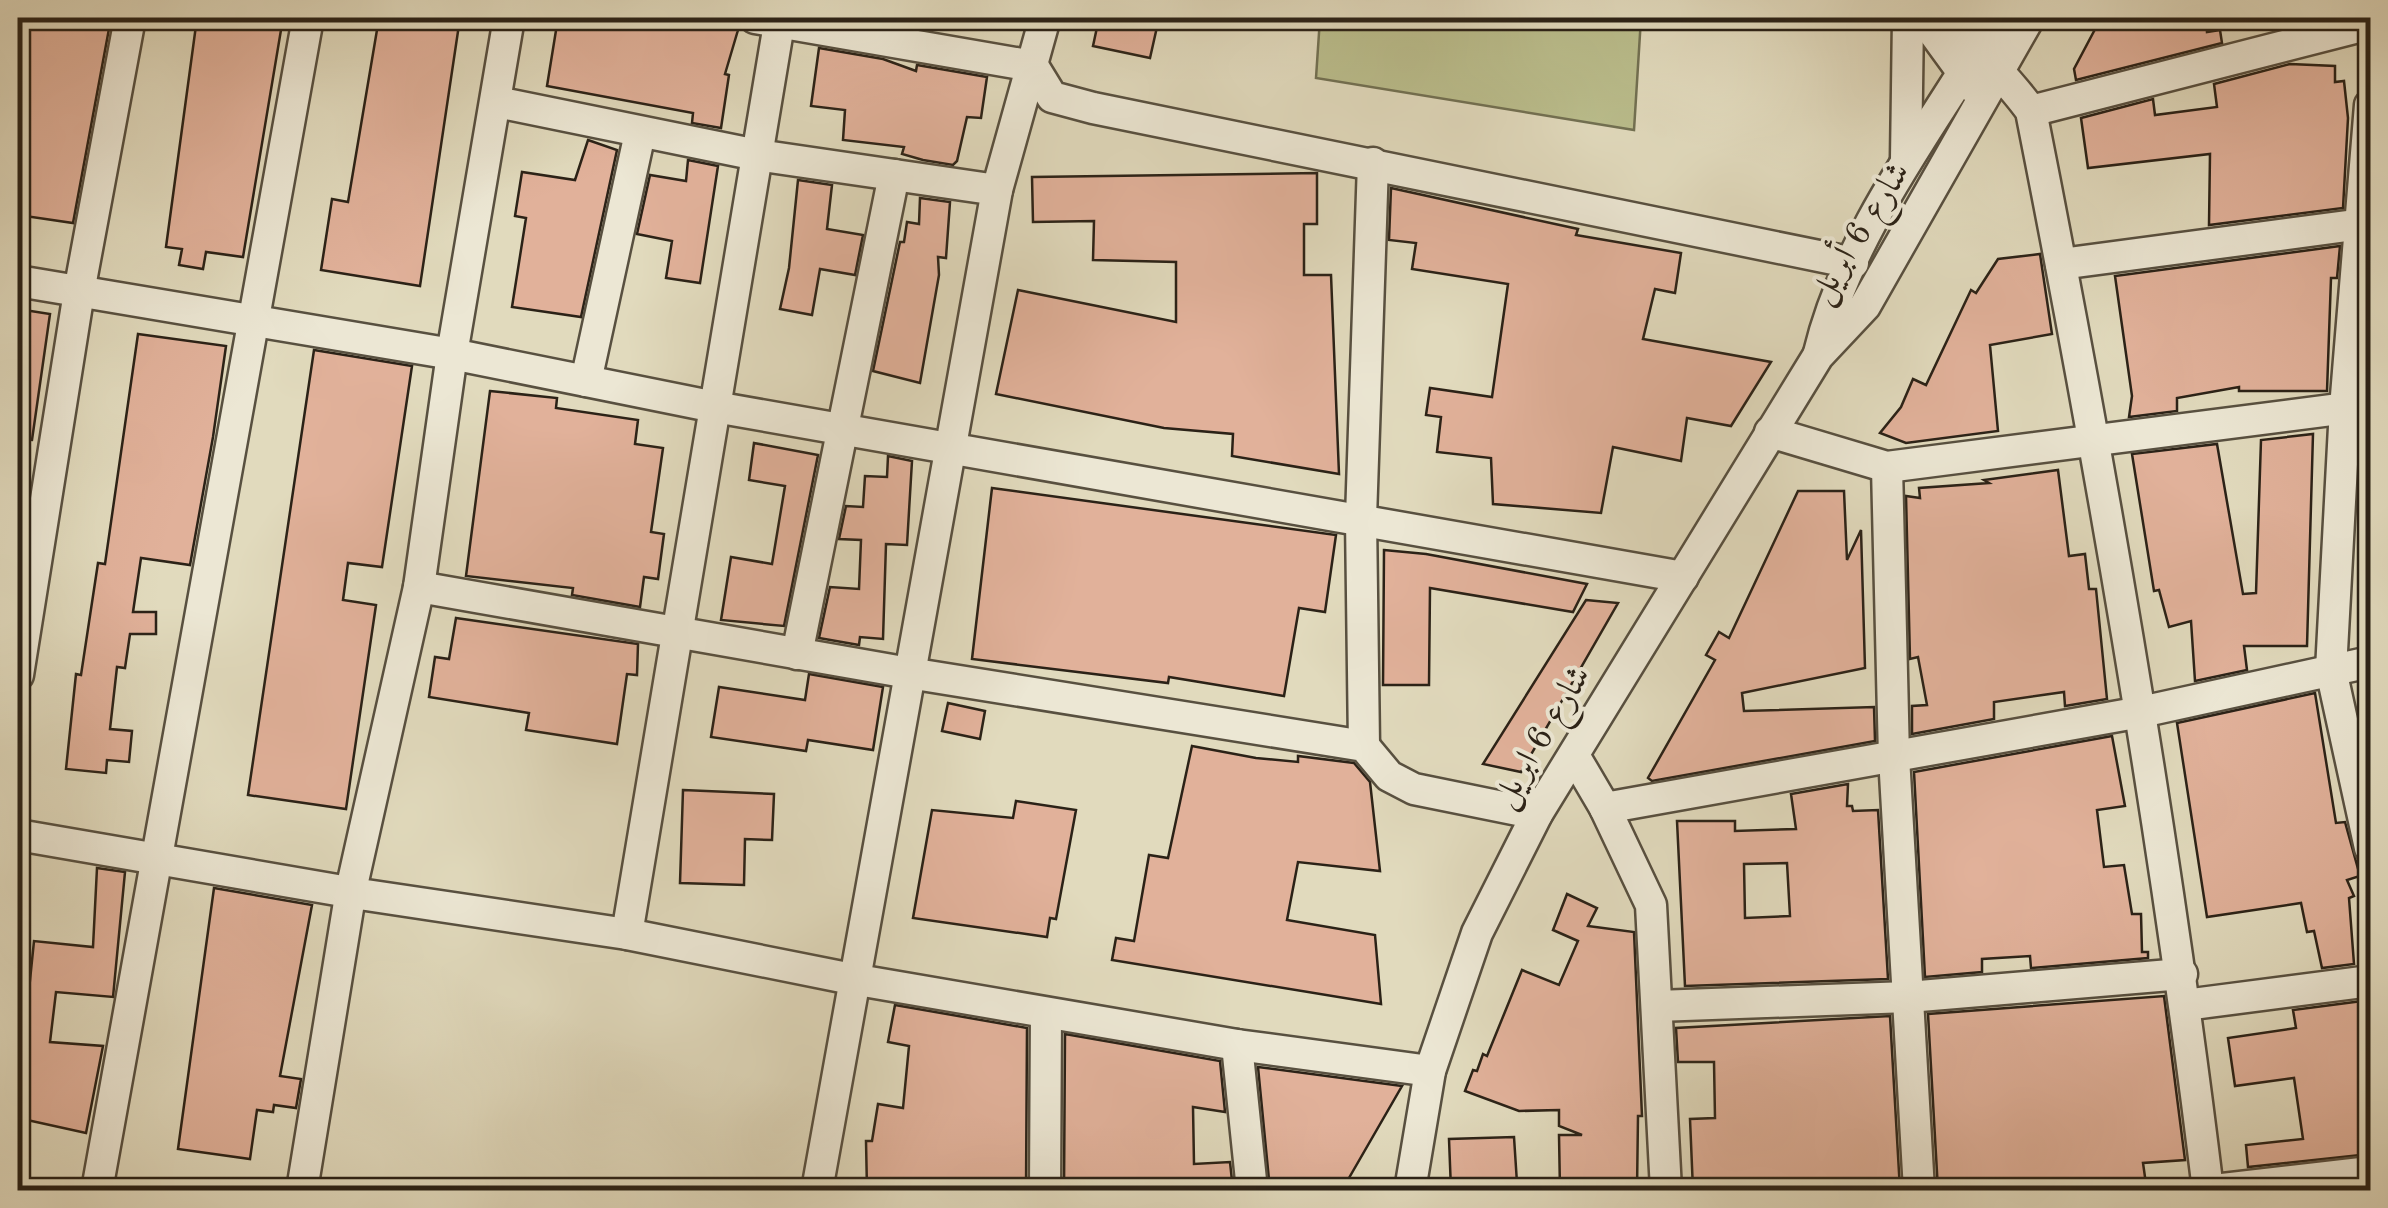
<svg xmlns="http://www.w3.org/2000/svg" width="2388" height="1208" font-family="'Old Standard TT',Amiri,serif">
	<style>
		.green { fill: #babd8c; stroke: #727052; stroke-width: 2.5 }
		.building { fill: #e1b19a; stroke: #2b2217; stroke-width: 2.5; fill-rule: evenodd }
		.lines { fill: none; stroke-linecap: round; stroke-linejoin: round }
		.minor-casing { stroke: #585040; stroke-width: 35 }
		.minor { stroke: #ece7d4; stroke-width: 30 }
		.labels { text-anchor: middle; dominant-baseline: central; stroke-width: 8; stroke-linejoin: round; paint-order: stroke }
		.street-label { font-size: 35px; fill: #2b2217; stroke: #ece7d4 }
	</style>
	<rect width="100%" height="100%" fill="#e1dabd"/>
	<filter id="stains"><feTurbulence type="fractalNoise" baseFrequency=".002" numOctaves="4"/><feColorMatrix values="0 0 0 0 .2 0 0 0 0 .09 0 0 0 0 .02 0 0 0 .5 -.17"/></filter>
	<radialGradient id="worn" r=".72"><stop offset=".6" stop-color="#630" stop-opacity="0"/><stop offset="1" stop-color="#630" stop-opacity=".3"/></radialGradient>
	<path class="green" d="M1320 18H1641L1634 130 1316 78Z"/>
	<g class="building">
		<path d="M18 18H111L73 223 18 215Z"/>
		<path d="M197 18H283L243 257 206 252 203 269 179 265 182 249 166 247Z"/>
		<path d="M379 18H460L420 286 321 270 332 199 348 202Z"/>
		<path d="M558 18H672L738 30 725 74 729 75 721 128 692 123 693 113 547 86Z"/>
		<path d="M1099 18H1159L1150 58 1093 46Z"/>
		<path d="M2101 18H2206L2207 32 2220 30 2222 43 2076 80 2074 69Z"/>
		<path d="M819 48 883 59 916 71 917 65 987 77 981 118 967 117 957 161 953 165 923 160 902 154 904 147 843 140 845 110 811 106Z"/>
		<path d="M2290 64 2335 66V82L2344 81 2348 118 2343 208 2209 225 2210 154 2088 168 2081 118 2153 99 2155 115 2217 107 2214 84Z"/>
		<path d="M588 140 617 150 581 317 512 307 526 218 515 216 522 172 575 180Z"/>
		<path d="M688 160 718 166 700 283 666 278 672 241 637 234 650 175 686 181Z"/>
		<path d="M1317 173V224H1304V275H1331L1339 474 1232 456 1233 434 1164 428 996 394 1018 290 1176 322V262L1093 260 1094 221 1033 222 1032 177Z"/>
		<path d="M798 180 832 185 827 229 863 235 855 275 820 269 812 315 780 309 789 268Z"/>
		<path d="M1391 188 1578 229 1576 235 1681 253 1675 293 1655 289 1643 339 1771 362 1731 426 1687 418 1681 461 1613 447 1601 513 1493 504 1491 458 1437 452 1441 417 1426 415 1430 388 1492 397 1508 284 1412 269 1416 243 1389 240Z"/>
		<path d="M920 198 950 202 946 258 938 257 939 275 920 383 873 371 900 242H904L907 222 919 224Z"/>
		<path d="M2340 246 2337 278H2331L2327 391H2239V387L2177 398V411L2129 417 2132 396 2115 276Z"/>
		<path d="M2040 254 2052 334 1990 345 1998 431 1906 443 1880 433 1901 407 1913 379 1926 385 1971 290 1976 293 1998 259Z"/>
		<path d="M18 309 50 314 32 440 18 439Z"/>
		<path d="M138 334 226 346 213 437 190 565 141 558 133 612H156V634H130L125 668 117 667 110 729 132 731 129 762 107 760 106 773 66 769 76 674 81 675 98 563 105 564Z"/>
		<path d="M314 350 412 366 382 567 348 563 343 600 376 605 346 809 248 795Z"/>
		<path d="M490 391 557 398 556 408 638 420 635 444 663 448 651 532 664 534 658 579 644 577 640 607 572 595 573 588 466 576Z"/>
		<path d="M2313 434 2307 646H2244L2247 670 2195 681 2191 621 2169 627 2159 590 2154 591 2132 454 2217 444 2243 594 2256 593 2261 440Z"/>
		<path d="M754 443 818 455 784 626 721 620 731 557 772 564 785 486 749 480Z"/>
		<path d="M888 456 912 461 907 545 886 544 883 639 860 637 859 645 819 638 830 587 859 589 861 540 839 539 846 506 863 507 865 476 887 477Z"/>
		<path d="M2058 470 2069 556 2085 554 2089 589H2096L2107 699 2065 706 2064 692 1994 702V719L1912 734V706L1927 705 1918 657 1910 659 1906 496 1920 498 1919 488 1989 483 1984 480Z"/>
		<path d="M992 488 1336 535 1325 612 1299 608 1284 696 1169 677 1168 683 972 659Z"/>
		<path d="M1798 491H1844L1847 560 1861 530 1865 668 1742 693 1744 711 1874 707 1875 741 1652 781 1648 778 1715 660 1706 655 1719 632 1729 638Z"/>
		<path d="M1384 550 1426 554 1587 584 1573 612 1430 588 1429 685H1383Z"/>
		<path d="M1586 600 1618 603 1521 772 1483 764Z"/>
		<path d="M456 618 638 644 637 675 627 674 617 744 526 730 529 713 429 697 435 657 449 659Z"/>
		<path d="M809 674 883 687 873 750 808 740 806 751 711 737 719 687 805 700Z"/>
		<path d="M2315 693 2336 823 2345 822 2360 876 2347 880 2354 896 2349 898 2354 964 2322 968 2314 931 2307 932 2301 903 2207 917 2177 723Z"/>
		<path d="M948 703 985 711 980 739 942 731Z"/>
		<path d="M2112 736 2125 806 2097 810 2104 867 2124 865 2132 914H2141L2142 952H2148V958L2031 968 2030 956 1982 959V972L1925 977 1914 772Z"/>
		<path d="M1192 746 1256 758 1298 762V756L1354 763 1370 782 1380 871 1298 862 1287 920 1375 935 1381 1004 1112 960 1116 938 1134 941 1149 855 1168 858Z"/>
		<path d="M1848 784 1847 806H1852L1853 811 1878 810 1888 979 1685 986 1677 821H1735V831L1796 829 1791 794ZM1787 863 1790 916 1745 918 1744 864Z"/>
		<path d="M683 790 774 794 772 840 745 839 744 885 680 883Z"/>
		<path d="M1016 801 1076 810 1056 919 1050 918 1047 937 913 918 932 810 1013 818Z"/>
		<path d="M97 868 125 872 113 997 56 992 50 1042 103 1046 86 1133 18 1118V1035L24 989 29 990 34 941 93 947Z"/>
		<path d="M214 888 312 905 280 1076 301 1079 296 1108 274 1105 273 1112 257 1110 250 1159 178 1149Z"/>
		<path d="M1567 894 1597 908 1588 926 1634 932 1642 1116H1638L1637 1190H1560L1559 1135H1582L1559 1126V1110L1519 1111 1465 1091 1473 1070 1477 1071 1483 1054 1487 1056 1522 970 1559 985 1578 941 1553 930Z"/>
		<path d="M2164 996 2185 1160 2143 1163 2146 1184 2107 1190H1938L1928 1014Z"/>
		<path d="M2370 1000V1154L2248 1167 2246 1145 2303 1139 2294 1078 2235 1086 2228 1038 2296 1028 2293 1010Z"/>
		<path d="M895 1005 1027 1028 1026 1190H867L866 1141H872L878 1104 903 1108 909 1046 888 1042Z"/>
		<path d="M1890 1016 1900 1190H1693L1690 1119 1715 1118 1714 1062H1678L1676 1028Z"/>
		<path d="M1065 1034 1220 1061 1225 1112 1193 1107 1194 1164 1230 1162 1233 1190H1064Z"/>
		<path d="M1258 1067 1402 1086 1342 1190H1270Z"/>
		<path d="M1514 1137 1517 1183H1493L1494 1190H1451L1449 1139Z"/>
	</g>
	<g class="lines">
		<g class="minor-casing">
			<g id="minor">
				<path d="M755 18 1033 66 1052 97 1093 108 1853 263"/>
				<path d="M1923 18 1974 88"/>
				<path d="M1953 18C1977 52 2007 77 2031 111 2102 469 2164 828 2208 1190"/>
				<path d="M497 102 757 155 997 190"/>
				<path d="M2370 105 2345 408 2331 670 2370 848"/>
				<path d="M2031 111 2370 24"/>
				<path d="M1906 159 1908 18"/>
				<path d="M2061 264 2362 224"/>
				<path d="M18 281 452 354 715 407 1683 577"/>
				<path d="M1819 353C1848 232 1934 124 1997 18"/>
				<path d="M586 381 640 133"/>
				<path d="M1770 432 1887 467 2370 405"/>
				<path d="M1887 467 1894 757 1919 1190"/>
				<path d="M419 587 909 673 1364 746 1389 776 1414 789 1537 814"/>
				<path d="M797 654 894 175"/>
				<path d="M18 675 79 292 130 18"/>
				<path d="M1364 746 1361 518 1373 163"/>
				<path d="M1575 757 1605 808 1651 905 1666 1190"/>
				<path d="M1605 808 2141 712 2370 662"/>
				<path d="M18 835 366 895 627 934 852 979 1237 1045 1430 1071"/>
				<path d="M627 934 780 18"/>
				<path d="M2185 1005 2370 981"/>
				<path d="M1657 1006 1908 997 2182 974"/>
				<path d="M1237 1045 1252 1190"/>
				<path d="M97 1190 308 18"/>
				<path d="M302 1190 351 890 419 587 452 354 509 18"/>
				<path d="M817 1190 997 190 1045 18"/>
				<path d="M1045 1190 1046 1013"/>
				<path d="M1410 1190 1430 1071 1477 933 1537 814 1818 356 1865 306 2029 18"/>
				<path d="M2214 1190 2370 1172"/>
			</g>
		</g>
		<use href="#minor" class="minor"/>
	</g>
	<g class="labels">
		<g class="street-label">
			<text transform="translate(1860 233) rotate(-58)">شارع 6 أبريل</text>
			<text transform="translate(1542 737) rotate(-59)">شارع 6 ابريل</text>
		</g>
	</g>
	<rect width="2388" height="1208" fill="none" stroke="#e1dabd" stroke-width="60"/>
	<rect x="20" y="20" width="2348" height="1168" fill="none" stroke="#2b2217" stroke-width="5"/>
	<rect x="30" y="30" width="2328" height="1148" fill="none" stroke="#2b2217" stroke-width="2.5"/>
	<rect width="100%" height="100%" filter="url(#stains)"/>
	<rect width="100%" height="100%" fill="url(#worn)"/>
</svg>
